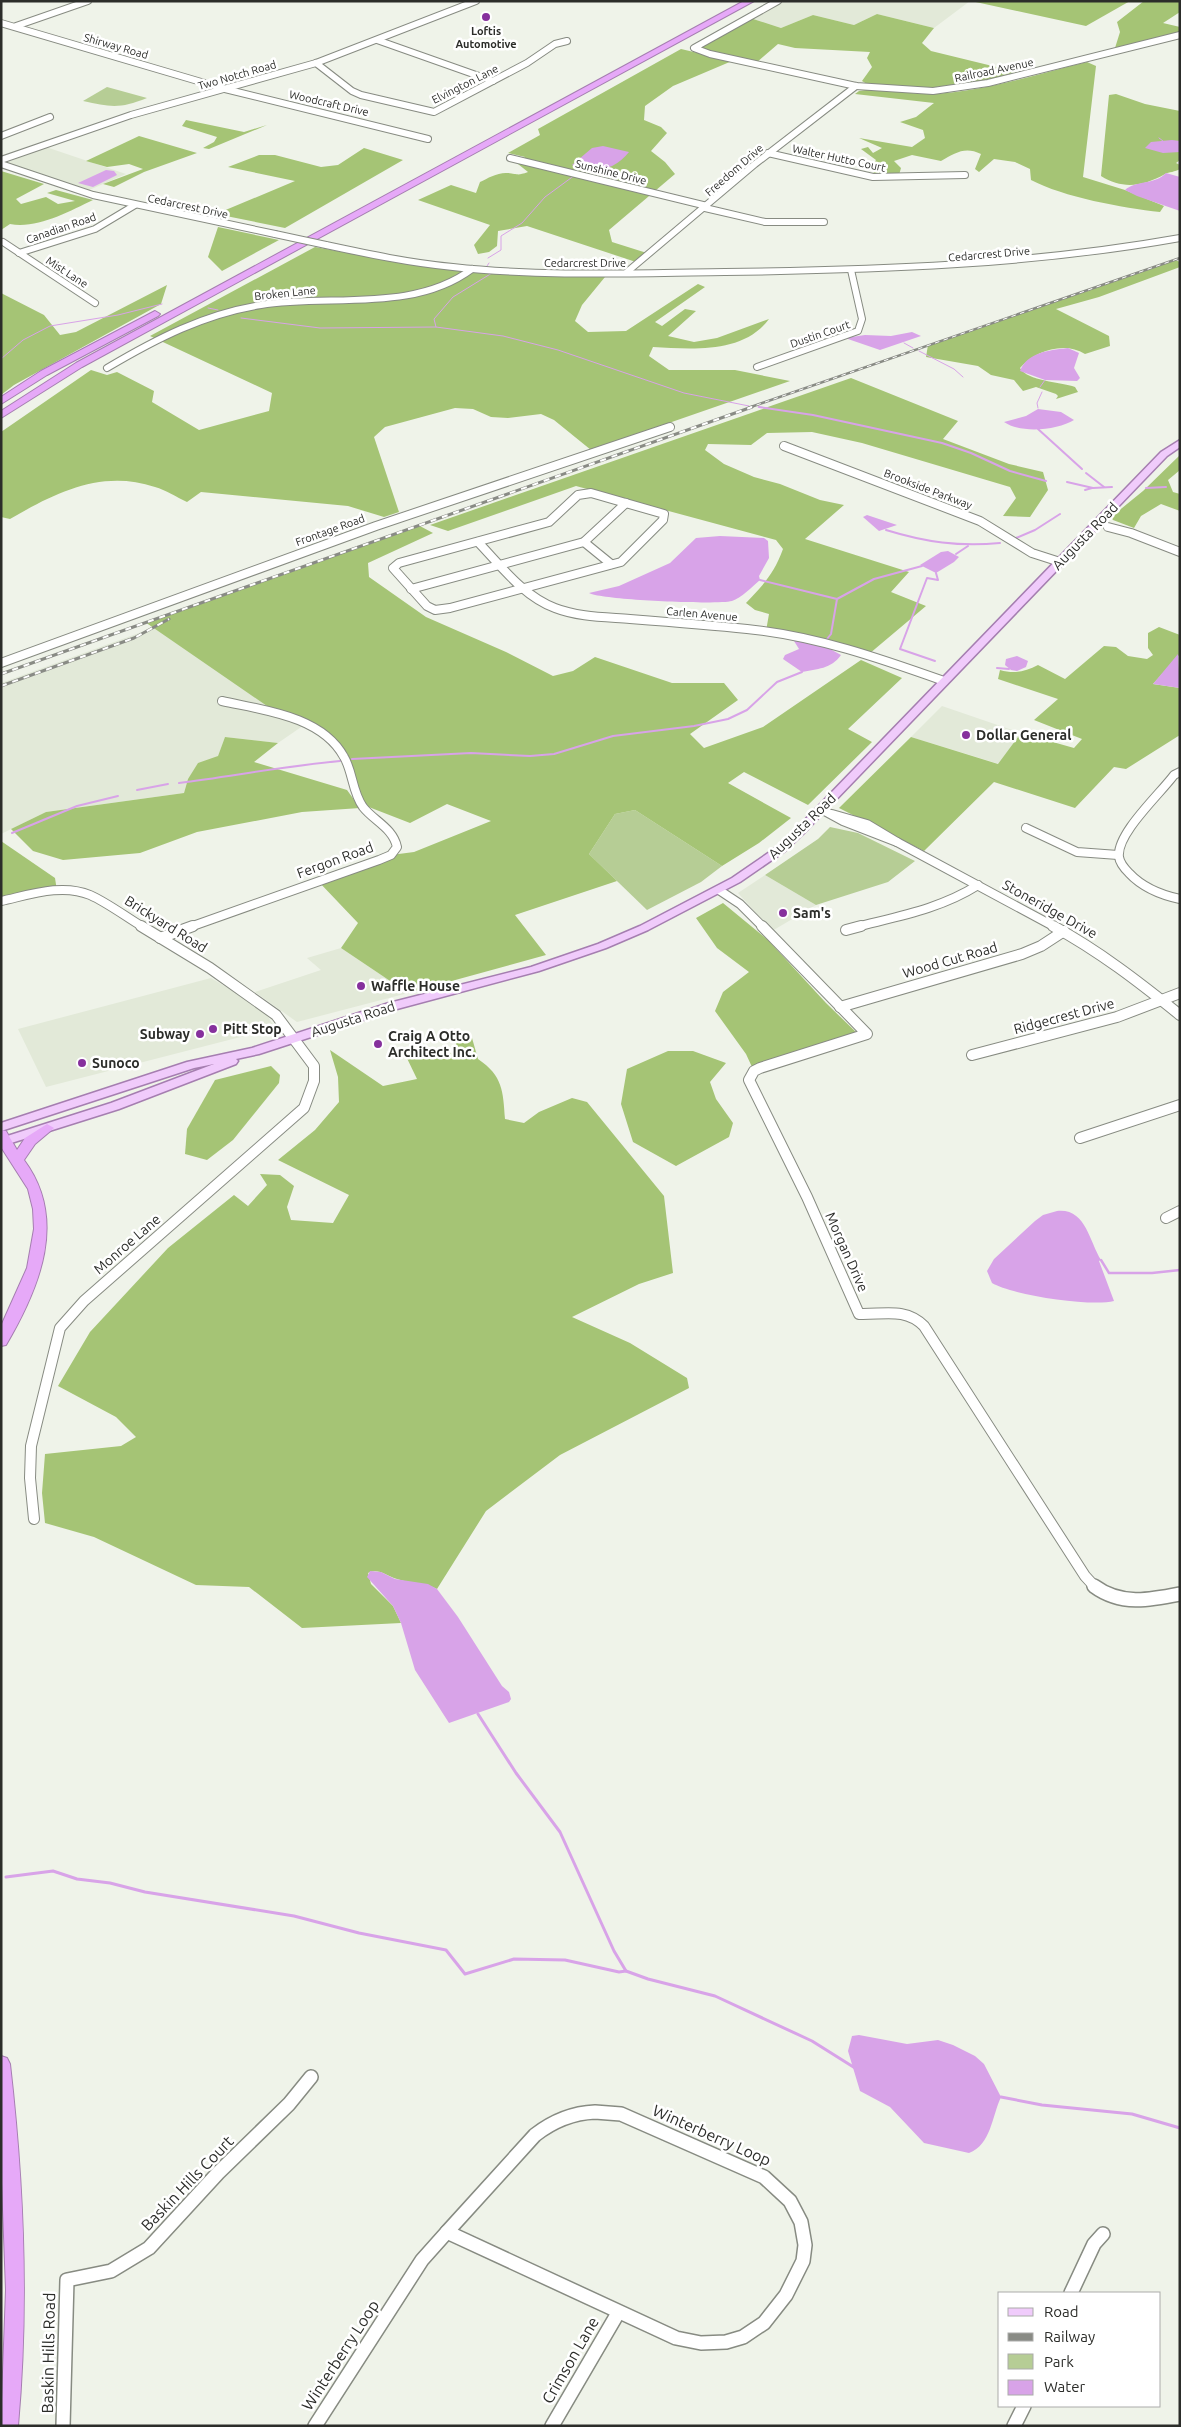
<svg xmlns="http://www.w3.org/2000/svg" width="1181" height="2427" font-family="Ubuntu,sans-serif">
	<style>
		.built { fill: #e2e9d8 }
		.green { fill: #b6cd95 }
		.forest { fill: #a5c475 }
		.water { fill: #d8a3e8 }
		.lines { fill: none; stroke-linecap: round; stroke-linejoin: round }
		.stream-far3 { stroke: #d8a3e8; stroke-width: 1 }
		.stream-far2 { stroke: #d8a3e8; stroke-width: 2 }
		.stream-far1 { stroke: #d8a3e8; stroke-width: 2.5 }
		.stream { stroke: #d8a3e8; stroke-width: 3 }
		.minor-far3-casing { stroke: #878b82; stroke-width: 8 }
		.minor-far2-casing { stroke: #878b82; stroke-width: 10 }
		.minor-far1-casing { stroke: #878b82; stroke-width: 12 }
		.minor-casing { stroke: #878b82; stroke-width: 16 }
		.major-casing { stroke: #a57eb0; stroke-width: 3 }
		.highway-casing { stroke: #a57eb0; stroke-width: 2 }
		.minor-far3 { stroke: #fff; stroke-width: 6 }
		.minor-far2 { stroke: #fff; stroke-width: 8 }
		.minor-far1 { stroke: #fff; stroke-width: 10 }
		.minor { stroke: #fff; stroke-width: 13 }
		.major { fill: #f0cbfb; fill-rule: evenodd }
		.highway { fill: #e6a9f8; fill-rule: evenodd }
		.rail-far1-casing { stroke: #898b85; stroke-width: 2.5 }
		.rail-casing { stroke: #898b85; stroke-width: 3 }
		.rail-far1 { stroke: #fff; stroke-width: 1; stroke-dasharray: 4.5; stroke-linecap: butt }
		.rail { stroke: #fff; stroke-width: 2; stroke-dasharray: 6; stroke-linecap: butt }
		.minor-bridge-casing { stroke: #878b82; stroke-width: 8; stroke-linecap: butt }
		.minor-bridge { stroke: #fff; stroke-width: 6 }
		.poi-dot { fill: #86309d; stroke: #fff; stroke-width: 2 }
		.labels { text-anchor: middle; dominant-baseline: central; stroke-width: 5; stroke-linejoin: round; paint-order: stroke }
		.far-poi-label { font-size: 11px; font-weight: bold; fill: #2c2d2a; stroke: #fff }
		.far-street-label { font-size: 11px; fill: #2c2d2a; stroke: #fff }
		.street-label { font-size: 14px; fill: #2c2d2a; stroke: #fff }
		.poi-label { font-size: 14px; font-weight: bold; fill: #2c2d2a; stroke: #fff; text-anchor: start }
		.near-street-label { font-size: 16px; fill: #2c2d2a; stroke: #fff }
	</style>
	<rect width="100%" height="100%" fill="#eff3e9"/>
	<g class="built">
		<path d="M781 1H970L934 28 877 14 854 25 813 15 781 28 750 18Z"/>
		<path d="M46 147 126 174 87 191 6 163Z"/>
		<path d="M161 625 307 723 278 743 225 737 218 756 188 779 184 793 46 812 1 834V683Z"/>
		<path d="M942 706 1021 733 999 764 911 737Z"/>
		<path d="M765 875 816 905 772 931 738 893Z"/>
		<path d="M341 948 408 993 297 1022 255 992 321 970 307 958Z"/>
		<path d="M211 978 246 999 267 1015 275 1028 46 1087 18 1029Z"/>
	</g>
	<g class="green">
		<path d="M107 87 147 98C120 109 110 107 83 101Z"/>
		<path d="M635 810 722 866 701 882 647 910 589 854 615 814Z"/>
		<path d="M830 827 858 833 915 861 888 882 816 905 765 875 818 839Z"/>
	</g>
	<g class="forest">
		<path d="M971 1H1130L1086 26Z"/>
		<path d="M1144 1H1180V12L1163 23 1180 27V33L1115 48 1120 32 1117 22Z"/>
		<path d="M877 14 934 28 922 43 931 51 1017 72 987 80 922 89 867 84 862 81 872 67 867 58 870 52 795 48 778 44 756 63 701 48 702 45 750 18 781 28 813 15 854 25Z"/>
		<path d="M681 49 732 61 673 86 645 106 644 120 661 127 667 133 651 151 665 162 675 174 609 230 612 242 650 254 639 263 527 226 498 231 497 246 489 252 478 254 474 245 490 225 418 200 451 185 476 193 480 182C488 178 498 172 508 173 518 174 517 176 528 172L518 164 525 157 508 153 540 135 538 129Z"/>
		<path d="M1087 62 1096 66 1083 177 1125 190 1164 206 1160 212C1123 208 1063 197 1031 180L1030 169 1015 162 994 159 979 172 975 169 981 154C965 146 955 153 941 161L912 155 894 161 901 168 899 175 874 174 872 166 876 160 861 149 868 147 873 153 882 148 859 138 912 147 925 138 923 130 900 122 916 117 934 103 855 94 859 91C882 87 908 95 932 94 984 92 1037 74 1087 62Z"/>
		<path d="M1116 94 1145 104 1180 111V160L1176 163 1180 165V169C1175 172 1169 172 1165 174 1144 186 1123 190 1101 176L1109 95Z"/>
		<path d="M186 120 244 132 267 125 209 149 203 148 214 142 217 137 182 126Z"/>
		<path d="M139 136 197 153 144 172 114 187 103 184 143 169 129 164 107 167 86 161Z"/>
		<path d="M364 148 403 160 285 228 216 214 295 181 228 167 259 155H275L321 167 338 165Z"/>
		<path d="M1 171 44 184 16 199 21 204 46 197 58 204 75 201 47 193 56 190 93 200C68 212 37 229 10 224L1 230Z"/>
		<path d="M218 227 279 240 222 271 208 257Z"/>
		<path d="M315 247 394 261 605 277 582 305 575 321 588 332 626 331 698 284 705 287 655 322 662 326 685 309 696 311 668 336 694 342 717 338 769 319C743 354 692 349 653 347L649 356 669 370H735L790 381 591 450 554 420 541 414 508 418 491 417 473 409 455 408 385 427 374 437 399 512 384 517 348 506 201 492 187 502C176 497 166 490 155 487 101 469 55 493 10 519L1 517V432L91 370 107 375 117 372 154 391 152 402 199 430 269 411 272 393 150 336Z"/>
		<path d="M1175 260 1180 262V267L1099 297 1056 309 1109 336 1110 346 1085 354C1064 341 1035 351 1020 368 1027 381 1061 382 1075 387L1078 392 1056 399 1058 396 1056 394 1036 387 1023 391 1014 380 991 375 978 366 926 357 928 345Z"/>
		<path d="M167 285 161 304 14 385 1 395V293L44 315 60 335 76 332Z"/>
		<path d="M851 378 958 421 943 439 1009 464 1043 472 1048 490 1030 517 1003 516 1016 498 1010 487 862 443 812 432 767 433 751 445 708 444 705 450 724 464 754 477 780 484 820 500 844 505 805 539 909 572 891 592 926 606 869 654 766 631 769 614 755 610 746 603C763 585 774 574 783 549L776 540 576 486 448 531 430 525Z"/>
		<path d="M1180 455V470L1168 480 1173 492 1180 494V511L1161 504 1141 516 1134 528 1113 520 1111 517 1143 491Z"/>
		<path d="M418 525 433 533 368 563 369 577 426 617 506 652 553 676 573 671 595 657 672 683H724L738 700 690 734 704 748 763 727 861 660 902 678 848 729 872 742 808 805 744 772 728 783 791 818 759 843 722 866 635 810 615 814 589 854 617 881 515 915 546 955 408 993 341 948 358 923 318 881 391 855 414 852 491 821 447 804 410 823 361 804 346 759 322 733 280 715 145 622Z"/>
		<path d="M1159 627 1180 635V654L1153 684 1180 688V735L1126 769 1114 767 1075 808 994 782 924 851 839 808 911 737 998 764 1021 733 1074 748 1082 739 1034 720 1058 699 998 679 1000 670C1014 674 1025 672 1038 665L1065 679 1104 646 1116 647 1128 656 1147 659 1153 655 1148 648V633Z"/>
		<path d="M225 737 278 743 254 762 347 790 360 808 302 812 197 832 140 853 63 860 33 851 11 829 46 812 184 793 188 779 198 763 218 756Z"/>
		<path d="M1 841 55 878 57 891 1 901Z"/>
		<path d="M723 903 768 940 826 1003 858 1034 752 1067 746 1054 715 1011 723 992 749 972 717 948 696 918Z"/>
		<path d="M472 1038 478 1059C503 1076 503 1091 505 1119L524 1123 539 1112 572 1098 587 1102 664 1196 673 1273 639 1284 572 1317 630 1343 687 1378 689 1388 560 1455 486 1511 437 1589C424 1582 411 1584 397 1579 387 1576 380 1569 370 1572L368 1573 371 1584 393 1606 401 1623 302 1628 249 1587 196 1585 94 1537 45 1523 42 1493 45 1454 121 1446 136 1437 116 1417 58 1386 90 1332 168 1248 234 1195 248 1206 267 1185 260 1174 280 1175 294 1186 287 1207 291 1220 333 1223 349 1195 278 1160 315 1130 339 1102 338 1077 330 1050 383 1086 417 1079 403 1050 418 1049 426 1058 453 1053 458 1039Z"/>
		<path d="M668 1051H693L726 1063 710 1082 716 1099 733 1123 729 1137 676 1166 633 1142 621 1104 627 1069Z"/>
		<path d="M271 1066 280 1075 279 1083 233 1140 207 1160 185 1154 187 1129 215 1080Z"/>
	</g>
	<g class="water">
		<path d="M1172 140 1180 141V152L1163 153 1145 148 1151 142Z"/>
		<path d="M603 146 629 152C616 169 591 177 572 165L592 148Z"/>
		<path d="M106 170 114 171 117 175 93 187 78 183Z"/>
		<path d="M1166 173 1180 177V211L1137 196 1125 190C1136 180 1155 185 1166 173Z"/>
		<path d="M912 332 921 336 880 350 845 338 865 335 891 336Z"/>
		<path d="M1068 348 1079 353 1074 368 1080 378 1077 381 1045 380 1020 371C1027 352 1050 350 1068 348Z"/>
		<path d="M1038 409 1061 412 1074 420C1058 430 1021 434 1004 422L1026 416Z"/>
		<path d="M867 515 897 525 879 531 863 517Z"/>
		<path d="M720 536 764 538 768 541 769 558 759 576 760 580C752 587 741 598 732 601 716 605 602 600 589 593L619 586 670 563 696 538Z"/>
		<path d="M948 551 959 557 954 562 936 573 920 565 941 552Z"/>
		<path d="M795 639 821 644 841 655C831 669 817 669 802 672L783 659 785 655 799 649 794 641Z"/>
		<path d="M1178 654 1180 688 1153 684Z"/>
		<path d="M1017 656 1028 661 1026 667 1017 671 1011 670 1005 665 1006 659Z"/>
		<path d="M1057 1211C1086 1208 1089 1241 1101 1260L1099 1261 1114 1301C1091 1307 1012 1295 992 1283L987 1271 994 1259 1035 1221 1043 1215Z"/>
		<path d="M370 1571 381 1572 395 1579 428 1584 437 1589 458 1617 502 1686 509 1692 511 1699 509 1702 449 1723 415 1670 401 1623 393 1606 367 1577Z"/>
		<path d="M859 2035 907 2044 938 2040 953 2045 975 2056 984 2064 1001 2097C992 2116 991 2145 969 2153L924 2143 890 2107 860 2091 848 2051 852 2036Z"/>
	</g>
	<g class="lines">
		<g class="stream-far3">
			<path d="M1159 138 1163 141"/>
			<path d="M488 258 501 250V236L522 223 545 197 575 175"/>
			<path d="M487 266 489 263"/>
			<path d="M208 308 218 310"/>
			<path d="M241 318 320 328 436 327 503 336 558 350 684 393 749 406"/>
			<path d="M436 327 434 319 453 297 492 273"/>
			<path d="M904 343 913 348"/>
			<path d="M919 351 954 369 963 377"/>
			<path d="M1 359 23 340 50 326 118 315 162 304"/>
			<path d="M1040 387 1045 380"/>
			<path d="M758 407 768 408"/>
			<path d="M1038 408 1037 403 1042 392"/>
		</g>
		<g class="stream-far2">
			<path d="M759 407 813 415 942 443 971 453 1010 471 1046 481"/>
			<path d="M1038 429 1082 469"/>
			<path d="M1086 473 1104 487"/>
			<path d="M1067 482 1093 488 1112 487"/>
			<path d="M1146 488 1166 487"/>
			<path d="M1085 490 1092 488"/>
			<path d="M886 530C925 542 959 547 1000 543"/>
			<path d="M1016 538 1035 530 1060 514"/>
			<path d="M956 554 968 546"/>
			<path d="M760 580 837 599 874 579 922 566"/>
			<path d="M827 639 831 634 837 599"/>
			<path d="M935 661 900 649 927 578 938 580 936 573"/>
			<path d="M997 668 1009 669"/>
			<path d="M352 759 471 753 530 756 554 754 613 736 694 726 728 719 747 710 777 682 802 672"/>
			<path d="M179 783C233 776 286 766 340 761"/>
			<path d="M137 790 168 784"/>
			<path d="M12 833 77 806 118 796"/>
		</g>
		<path class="stream-far1" d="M1101 1260 1109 1273H1152L1180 1270"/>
		<g class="stream">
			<path d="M478 1714 516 1773 560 1832 614 1951 626 1971 648 1979 715 1996 812 2041 855 2068"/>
			<path d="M6 1877 53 1871 77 1879 110 1883 145 1892 294 1916 359 1933 446 1950 465 1974 514 1959 565 1960 619 1972 626 1971"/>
			<path d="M1001 2097 1042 2105 1132 2114 1180 2128"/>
		</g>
		<g class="minor-far3-casing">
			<g id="minor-far3">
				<path d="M778 1 694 48 710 54 856 86 933 91 988 83 1180 35"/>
				<path d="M1 23 225 89 428 139"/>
				<path d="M16 26 88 1"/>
				<path d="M377 40 493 81"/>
				<path d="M316 63 352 91 361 95 434 112 527 63 555 44 567 41"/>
				<path d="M1 136 50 117"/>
				<path d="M768 153 873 177 965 175"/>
				<path d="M510 158 707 206"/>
				<path d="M1 160 131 115 316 63 476 1"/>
				<path d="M1 164 93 195 275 234"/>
				<path d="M705 208 765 222H824"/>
				<path d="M3 242 95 303"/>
				<path d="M326 245C368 254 410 263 453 267 543 277 634 273 725 272 878 270 1029 265 1180 238"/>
				<path d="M19 253 95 229 135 205"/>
				<path d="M627 272 755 164 856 86"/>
				<path d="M757 367 858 331 862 319 851 270"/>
				<path d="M107 368C156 339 204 314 261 305 330 294 413 313 472 269"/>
			</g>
		</g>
		<g class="minor-far2-casing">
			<g id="minor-far2">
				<path d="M784 446 980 521 1032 553 1060 562"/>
				<path d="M591 493 664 514 663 520 621 562 450 608 435 610 427 606 393 568 399 563 549 522 578 495Z"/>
				<path d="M1108 527 1131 533 1180 552"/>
				<path d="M478 542C501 566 523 596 555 608 578 617 605 617 630 619 669 622 708 625 747 629 816 636 879 658 944 681"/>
				<path d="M584 542 611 564"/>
				<path d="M411 589 584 542 626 503"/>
				<path d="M1 663 376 526 670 427"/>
				<path d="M1180 772 1174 775C1160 794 1116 834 1119 857 1120 864 1125 869 1129 873 1143 888 1161 895 1180 899"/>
				<path d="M821 809 843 821 897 842 867 824 832 814"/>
				<path d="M1026 828 1077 852 1118 855"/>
				<path d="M897 842 1055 927"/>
				<path d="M719 890 740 904 763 927"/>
				<path d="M1 901C29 895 62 883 90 895 108 903 126 917 143 927"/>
				<path d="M190 927 379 860 391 855 397 847C393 828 374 821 363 807 352 792 353 772 344 757 322 716 263 710 222 701"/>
				<path d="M856 927C899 916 940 909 978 885"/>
			</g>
		</g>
		<g class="minor-far1-casing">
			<g id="minor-far1">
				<path d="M762 926 867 1034 760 1068 754 1071 749 1080 807 1197 859 1314C883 1315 905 1307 924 1326L1085 1576 1096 1588"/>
				<path d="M1053 926C1099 951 1139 982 1180 1015"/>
				<path d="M846 930 861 926"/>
				<path d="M160 938 193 926"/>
				<path d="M840 1007 1022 954 1041 946 1064 931"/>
				<path d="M972 1055 1117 1017 1180 993"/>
				<path d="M1080 1138 1180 1105"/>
				<path d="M1166 1218 1180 1211"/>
				<path d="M34 1519 30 1478 31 1446 60 1328 84 1301 304 1108 314 1081V1066L276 1015 210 968 141 926"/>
			</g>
		</g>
		<g class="minor-casing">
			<g id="minor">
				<path d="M1094 1586C1121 1606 1150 1600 1180 1594"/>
				<path d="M595 2112 621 2114 764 2177 790 2201 801 2222 805 2245 803 2261 786 2295 764 2323 743 2337 726 2342 701 2343 676 2338 447 2232 535 2135C553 2121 572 2113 595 2112Z"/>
				<path d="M1071 2293 1094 2244 1103 2234"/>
				<path d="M63 2426 67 2280 111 2271 149 2248 218 2173 289 2104 311 2077"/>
				<path d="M315 2426 422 2260 447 2232"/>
				<path d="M552 2426 618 2313"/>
				<path d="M1014 2426 1024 2406"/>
			</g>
		</g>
		<g class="major-casing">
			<path id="major" d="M1180 440V447L1167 456 804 833 785 851 740 882 648 930 606 948 539 971 397 1009 259 1054 236 1059 238 1061 236 1064 119 1109 8 1144H1V1138L111 1103 214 1064 194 1068 1 1131V1123L187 1062 252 1048 389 1003 531 967 598 944 640 926 732 878 777 847 796 829 1161 452Z"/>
		</g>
		<g class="highway-casing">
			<g id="highway">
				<path d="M744 1H754L82 367 1 418V411L76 363Z"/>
				<path d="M155 311 160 314 158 316 47 375 1 404V397L41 371Z"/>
				<path d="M47 1124 54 1128 35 1144 24 1160C68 1219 40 1287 6 1345L1 1346V1326L27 1268 34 1229 33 1209 28 1189 1 1147V1130L6 1131 17 1150 25 1138Z"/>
				<path d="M1 2056 7 2058 10 2064C24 2185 29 2304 18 2426H1L6 2290 1 2156Z"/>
			</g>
		</g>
		<use href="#minor-far3" class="minor-far3"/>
		<use href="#minor-far2" class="minor-far2"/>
		<use href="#minor-far1" class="minor-far1"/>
		<use href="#minor" class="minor"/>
		<use href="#major" class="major"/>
		<use href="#highway" class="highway"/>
		<g class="rail-far1-casing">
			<path id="rail-far1" d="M748 408 1180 258"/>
		</g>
		<g class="rail-casing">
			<g id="rail">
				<path d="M1 674 752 407"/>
				<path d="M1 686 134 638 169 619"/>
			</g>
		</g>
		<use href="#rail-far1" class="rail-far1"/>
		<use href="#rail" class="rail"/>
		<g class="minor-bridge-casing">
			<path id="minor-bridge" d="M275 234 326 245"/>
		</g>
		<use href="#minor-bridge" class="minor-bridge"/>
	</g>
	<g class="poi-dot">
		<circle cx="486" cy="17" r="5"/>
		<circle cx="966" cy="735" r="5"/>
		<circle cx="783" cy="913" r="5"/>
		<circle cx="361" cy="986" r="5"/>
		<circle cx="213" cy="1029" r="5"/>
		<circle cx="200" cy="1034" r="5"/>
		<circle cx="378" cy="1044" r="5"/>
		<circle cx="82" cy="1063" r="5"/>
	</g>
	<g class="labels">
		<g class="far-poi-label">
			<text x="486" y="31">Loftis<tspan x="486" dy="13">Automotive</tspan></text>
		</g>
		<g class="far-street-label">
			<text transform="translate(116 46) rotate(16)">Shirway Road</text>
			<text transform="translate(994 70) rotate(-12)">Railroad Avenue</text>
			<text transform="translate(237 75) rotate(-16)">Two Notch Road</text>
			<text transform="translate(465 84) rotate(-27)">Elvington Lane</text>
			<text transform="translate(329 103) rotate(13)">Woodcraft Drive</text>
			<text transform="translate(839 158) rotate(12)">Walter Hutto Court</text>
			<text transform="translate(734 170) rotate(-41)">Freedom Drive</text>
			<text transform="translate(611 172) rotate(14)">Sunshine Drive</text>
			<text transform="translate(188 206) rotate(12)">Cedarcrest Drive</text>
			<text transform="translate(61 228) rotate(-19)">Canadian Road</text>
			<text transform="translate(989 254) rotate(-5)">Cedarcrest Drive</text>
			<text x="585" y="263">Cedarcrest Drive</text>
			<text transform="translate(67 272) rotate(33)">Mist Lane</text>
			<text transform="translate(285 293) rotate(-6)">Broken Lane</text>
			<text transform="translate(820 334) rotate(-19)">Dustin Court</text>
			<text transform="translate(928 489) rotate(21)">Brookside Parkway</text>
			<text transform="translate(330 530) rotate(-20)">Frontage Road</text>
			<text transform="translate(702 614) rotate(5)">Carlen Avenue</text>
		</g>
		<g class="street-label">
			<text transform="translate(1085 536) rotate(-46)">Augusta Road</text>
			<text transform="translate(802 826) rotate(-44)">Augusta Road</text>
			<text transform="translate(335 860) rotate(-20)">Fergon Road</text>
			<text transform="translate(1050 909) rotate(29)">Stoneridge Drive</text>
			<text transform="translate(166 924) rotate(32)">Brickyard Road</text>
			<text transform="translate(950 960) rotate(-16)">Wood Cut Road</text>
			<text transform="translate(1064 1016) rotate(-15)">Ridgecrest Drive</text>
			<text transform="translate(353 1019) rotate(-18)">Augusta Road</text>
			<text transform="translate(127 1244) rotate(-41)">Monroe Lane</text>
			<text transform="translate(847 1252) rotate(66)">Morgan Drive</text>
		</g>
		<g class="poi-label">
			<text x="976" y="735">Dollar General</text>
			<text x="793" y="913">Sam's</text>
			<text x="371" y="986">Waffle House</text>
			<text x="223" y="1029">Pitt Stop</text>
			<text x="190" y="1034" text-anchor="end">Subway</text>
			<text x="388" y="1036">Craig A Otto<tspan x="388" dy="16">Architect Inc.</tspan></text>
			<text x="92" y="1063">Sunoco</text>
		</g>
		<g class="near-street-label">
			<text transform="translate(712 2135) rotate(24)">Winterberry Loop</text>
			<text transform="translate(187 2183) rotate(-46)">Baskin Hills Court</text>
			<text transform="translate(48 2353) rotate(-89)">Baskin Hills Road</text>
			<text transform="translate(340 2355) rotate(-57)">Winterberry Loop</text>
			<text transform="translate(570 2360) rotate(-60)">Crimson Lane</text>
		</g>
	</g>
	<rect width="1181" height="2427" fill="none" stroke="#2c2d2a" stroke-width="5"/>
	<rect x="998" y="2292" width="162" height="115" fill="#ffffff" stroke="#ababaa"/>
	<rect x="1008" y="2308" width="25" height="8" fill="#f0cbfb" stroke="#ababaa"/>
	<text x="1044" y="2317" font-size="15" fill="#2c2d2a">Road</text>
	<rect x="1008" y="2333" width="25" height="8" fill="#898b85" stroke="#ababaa"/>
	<text x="1044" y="2342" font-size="15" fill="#2c2d2a">Railway</text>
	<rect x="1008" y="2354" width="25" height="15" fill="#b6cd95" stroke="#ababaa"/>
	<text x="1044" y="2367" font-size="15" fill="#2c2d2a">Park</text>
	<rect x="1008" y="2380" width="25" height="15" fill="#d8a3e8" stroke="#ababaa"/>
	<text x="1044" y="2392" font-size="15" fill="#2c2d2a">Water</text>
</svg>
